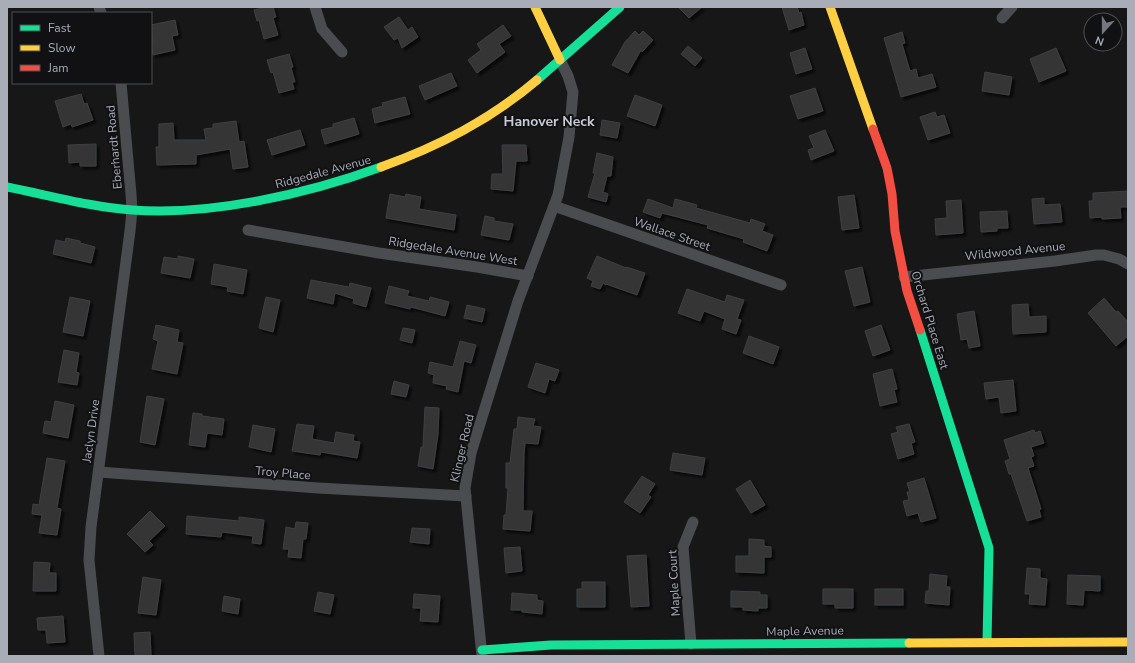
<svg xmlns="http://www.w3.org/2000/svg" width="1135" height="663" font-family="'Nunito Sans',sans-serif">
	<style>
		.building { fill: #353536; stroke: #3f4043; filter: url(#shadow) }
		.lines { fill: none; stroke-linecap: round; stroke-linejoin: round }
		.street { stroke: #4b4c50; stroke-width: 11 }
		.fast { stroke: #16e098; stroke-width: 9 }
		.slow { stroke: #ffcf43; stroke-width: 9 }
		.jam { stroke: #f24e42; stroke-width: 9 }
		.labels { text-anchor: middle; dominant-baseline: central; stroke-width: 4; stroke-linejoin: round; paint-order: stroke }
		.street-label { font-size: 12px; fill: #a8adb8; stroke: #111113 }
		.quarter-label { font-size: 14px; font-weight: bold; fill: #c9ccd4; stroke: #111113 }
	</style>
	<defs>
		<filter id="shadow"><feDropShadow dx="3" dy="3" stdDeviation="1" flood-color="#0009"/></filter>
	</defs>
	<rect width="100%" height="100%" fill="#171717"/>
	<g class="building">
		<path d="M266 7H273L276 17 273 18 278 35 264 39 259 20 257 21 254 10Z"/>
		<path d="M678 7H702L689 18Z"/>
		<path d="M782 7H797L799 13 801 12 804 25 789 30Z"/>
		<path d="M399 17 408 30 412 27 418 37 402 48 398 38 394 40 384 27Z"/>
		<path d="M175 20 178 35 172 36 175 50 153 55 151 45 153 44 151 25Z"/>
		<path d="M503 25 511 36 499 44 505 52 477 73 468 60 481 50 477 44Z"/>
		<path d="M635 31 639 35 643 31 653 40 642 52 641 50 628 73 612 65 625 42Z"/>
		<path d="M902 32 905 43 902 44 910 71 916 69 918 78 932 74 936 87 901 97 884 38Z"/>
		<path d="M688 46 702 58 695 66 681 54Z"/>
		<path d="M805 48 812 69 796 74 790 53Z"/>
		<path d="M1056 48 1066 71 1039 82 1030 59Z"/>
		<path d="M289 54 293 67 291 68 295 82H292L294 89 279 93 273 72 271 73 267 60Z"/>
		<path d="M985 72 1012 77 1009 95 982 91Z"/>
		<path d="M451 73 457 86 425 100 419 86Z"/>
		<path d="M815 88 823 111 798 119 790 96Z"/>
		<path d="M81 94 84 104 87 103 93 120 72 127 71 124 63 127 55 101Z"/>
		<path d="M635 95 662 105 655 126 627 116Z"/>
		<path d="M405 97 410 114 375 123 372 109 383 106 382 103Z"/>
		<path d="M935 112 937 117 944 115 950 133 928 140 920 117Z"/>
		<path d="M354 118 359 134 325 144 321 130 333 127V124Z"/>
		<path d="M602 120 620 123 617 138 600 135Z"/>
		<path d="M236 121 239 142 244 141 248 167 233 169 230 149 196 155V164L157 165 156 147H159V124L173 123 174 140H206L204 129 213 128V124Z"/>
		<path d="M300 130 305 145 272 155 267 140Z"/>
		<path d="M825 130 834 151 811 160 808 150 814 148 809 136Z"/>
		<path d="M96 144V166H80V162L69 163 68 145Z"/>
		<path d="M502 145H526L527 161H516L513 191 491 189 492 174H503Z"/>
		<path d="M597 153 613 157 611 176H607L603 192 608 194 606 202 588 197 595 173H593Z"/>
		<path d="M1128 191V207H1120L1121 218 1102 219V217L1090 218 1089 201H1093V193Z"/>
		<path d="M390 194 405 197 406 194 421 197 419 209 456 215 454 230 386 218Z"/>
		<path d="M854 195 859 228 842 230 838 197Z"/>
		<path d="M1044 198V205L1060 204 1062 222 1034 224 1032 199Z"/>
		<path d="M648 199 673 208 675 199 697 205 696 208 750 223 751 219 765 224 762 231 773 235 767 251 743 242 744 239 707 228 708 225 662 213 660 218 643 212Z"/>
		<path d="M961 200 963 233 936 235 935 219 947 218 946 201Z"/>
		<path d="M1007 211 1008 228H997V231L981 232 980 212Z"/>
		<path d="M485 216 494 218V221L513 224 509 240 481 235Z"/>
		<path d="M66 238 80 241V243L95 247 91 263 53 254 56 240 65 242Z"/>
		<path d="M178 256 194 259 190 278 161 273 164 257 178 259Z"/>
		<path d="M597 256 626 268V267L645 273 637 295 606 284V285L603 283 600 289 591 286 593 281 587 278Z"/>
		<path d="M214 264 247 270 243 294 227 291 228 287 211 284Z"/>
		<path d="M862 267 870 302 854 306 845 271Z"/>
		<path d="M311 280 349 287 350 283 371 288 366 307 353 303 354 299 335 293 333 304 307 298Z"/>
		<path d="M389 286 409 291 407 296 429 301 430 297 449 302 445 316 411 307 410 309 385 303Z"/>
		<path d="M687 289 725 302 727 295 744 300 737 319 741 320 736 334 722 329 725 319 704 311 700 321 678 313Z"/>
		<path d="M70 297 90 301 83 336 63 332Z"/>
		<path d="M266 297 280 300 273 332 259 328Z"/>
		<path d="M1104 298 1116 312 1118 311 1128 322V336L1116 346 1088 313Z"/>
		<path d="M1028 304 1029 317 1046 316V332L1013 334 1012 305Z"/>
		<path d="M467 305 485 309 482 322 464 318Z"/>
		<path d="M974 311 980 346 969 348 967 339 961 340 957 314Z"/>
		<path d="M156 325 179 330 177 342 183 343 177 374 152 369 158 341 153 339Z"/>
		<path d="M881 325 890 350 873 356 865 331Z"/>
		<path d="M403 328 415 330 412 343 400 340Z"/>
		<path d="M749 336 779 347 773 364 743 353Z"/>
		<path d="M460 341 476 345 471 363 464 361 458 392 446 389 447 386 433 383 434 375 428 373 430 362 453 367Z"/>
		<path d="M64 350 79 353 76 372 79 373 77 385 58 382Z"/>
		<path d="M536 363 559 370 555 381 549 379 545 393 528 387Z"/>
		<path d="M892 369 897 389 894 390 897 402 880 406 873 374Z"/>
		<path d="M1013 380 1016 411 1001 413 999 397 986 399 984 383Z"/>
		<path d="M394 381 409 385 406 397 391 394Z"/>
		<path d="M147 396 164 399 155 445 140 442Z"/>
		<path d="M55 401 74 405 68 438 43 433 45 421 51 422Z"/>
		<path d="M425 407 439 408 438 434 433 469 418 466 421 447H423Z"/>
		<path d="M193 413 202 414V416L224 419 222 435 207 433 205 447 189 445Z"/>
		<path d="M518 417 535 419 533 426 541 427 538 444 525 443 524 455 523 511H532L530 531 503 529 504 515H506L508 488H506V463H510L514 429H517Z"/>
		<path d="M297 424 314 426 312 439 334 443 336 432 354 435 353 441 360 442 357 458 321 452 320 455 292 451Z"/>
		<path d="M909 424 915 442 911 443 914 454 898 459 891 434 898 432 896 427Z"/>
		<path d="M253 425 275 429 271 452 249 447Z"/>
		<path d="M1034 430 1035 433 1040 431 1044 443 1031 447 1034 456 1031 457 1034 466 1028 468 1041 509 1039 510 1041 517 1027 521 1011 474H1009L1005 461 1010 459 1004 440Z"/>
		<path d="M673 453 705 458 702 475 670 470Z"/>
		<path d="M47 458 65 461 57 508 61 509 57 535 39 533 42 515 32 514 33 504 39 505Z"/>
		<path d="M642 476 655 484 648 495 651 497 640 513 624 502Z"/>
		<path d="M924 478 936 518 921 522 918 513 907 516 903 501 909 500 907 492H910L907 483Z"/>
		<path d="M750 480 765 505 751 513 736 489Z"/>
		<path d="M150 511 165 526 149 541 153 545 145 552 127 534Z"/>
		<path d="M187 516 239 521V517L264 520 261 544 252 543 253 536 222 532 221 537 186 534Z"/>
		<path d="M296 522 308 523 306 539H303L301 558 288 557 289 549H283L286 527 295 529Z"/>
		<path d="M412 528 430 529 429 544 410 542Z"/>
		<path d="M749 539 764 540V546L771 547V557H764V573L736 572V556H749Z"/>
		<path d="M520 547 522 571 506 573 504 548Z"/>
		<path d="M646 555 649 606 631 607 627 556Z"/>
		<path d="M34 562 50 563 49 573H56V591H33Z"/>
		<path d="M1027 568 1040 569V578L1047 579 1045 605 1029 604 1030 594H1025Z"/>
		<path d="M930 574 947 576 946 587H950L949 605 925 603 926 591H929Z"/>
		<path d="M1068 575 1100 576V591L1084 590 1083 605 1067 604Z"/>
		<path d="M143 577 161 580 156 615 138 613Z"/>
		<path d="M582 582H605V607H577V589H582Z"/>
		<path d="M823 589H853V608H835V604H823Z"/>
		<rect x="875" y="589" width="28" height="16"/>
		<path d="M731 591 760 592V595H767V608H758V611L743 610V607H731Z"/>
		<path d="M318 592 334 595 330 614 314 611Z"/>
		<path d="M512 593 537 595V600L543 601 542 614 522 612V610H511Z"/>
		<path d="M414 594 440 596 438 622 420 621 421 608H413Z"/>
		<path d="M224 596 240 599 238 614 222 611Z"/>
		<path d="M63 616 65 642 47 643 46 630H38L37 618Z"/>
		<path d="M150 632 151 656H135L134 633Z"/>
	</g>
	<g class="lines">
		<g class="street">
			<path d="M99 7 101 13"/>
			<path d="M315 7 322 29 342 52"/>
			<path d="M1002 18 1012 7"/>
			<path d="M554 206 781 285"/>
			<path d="M248 230 379 253 477 267 528 276"/>
			<path d="M904 277 1055 261 1096 255H1104L1119 259 1128 264"/>
			<path d="M99 472 318 488 466 496"/>
			<path d="M691 644 683 547 693 522"/>
			<path d="M99 656 89 560 91 527 130 231 132 210 131 194 121 83"/>
			<path d="M482 656 465 488 471 453 518 301 558 195 569 137 573 92 568 76 560 60"/>
		</g>
		<g class="fast">
			<path d="M537 80 620 7"/>
			<path d="M7 187C48 195 90 207 132 210 210 216 307 194 381 167"/>
			<path d="M920 330 989 548 987 642"/>
			<path d="M482 650 551 645 909 643"/>
		</g>
		<g class="slow">
			<path d="M535 7 560 60"/>
			<path d="M830 7 873 129"/>
			<path d="M381 167C439 146 490 120 537 80"/>
			<path d="M909 643 1128 642"/>
		</g>
		<path class="jam" d="M873 129 887 168 892 194 895 231 907 291 920 330"/>
	</g>
	<g class="labels">
		<g class="street-label">
			<text transform="translate(114 147) rotate(-95)">Eberhardt Road</text>
			<text transform="translate(323 172) rotate(-15)">Ridgedale Avenue</text>
			<text transform="translate(672 234) rotate(19)">Wallace Street</text>
			<text transform="translate(453 251) rotate(9)">Ridgedale Avenue West</text>
			<text transform="translate(1015 251) rotate(-6)">Wildwood Avenue</text>
			<text transform="translate(930 320) rotate(73)">Orchard Place East</text>
			<text transform="translate(91 431) rotate(-82)">Jaclyn Drive</text>
			<text transform="translate(462 448) rotate(-77)">Klinger Road</text>
			<text transform="translate(283 473) rotate(5)">Troy Place</text>
			<text transform="translate(674 583) rotate(-93)">Maple Court</text>
			<text transform="translate(805 631) rotate(-1)">Maple Avenue</text>
		</g>
		<g class="quarter-label">
			<text x="549" y="121">Hanover Neck</text>
		</g>
	</g>
	<rect width="1135" height="663" fill="none" stroke="#a8adb8" stroke-width="16"/>
	<rect x="12" y="12" width="140" height="72" fill="#111113" stroke="#4d4f55"/>
	<rect x="20" y="25" width="20" height="6" fill="#16e098" stroke="#4d4f55"/>
	<text x="48" y="32" font-size="12" fill="#a8adb8">Fast</text>
	<rect x="20" y="45" width="20" height="6" fill="#ffcf43" stroke="#4d4f55"/>
	<text x="48" y="52" font-size="12" fill="#a8adb8">Slow</text>
	<rect x="20" y="65" width="20" height="6" fill="#f24e42" stroke="#4d4f55"/>
	<text x="48" y="72" font-size="12" fill="#a8adb8">Jam</text>
	<g transform="translate(1103 32) rotate(201)"><circle r="19" fill="#111113" stroke="#4d4f55"/>
	<path d="M0-3L7 15L0 10L-7 15Z" fill="#757880"/>
	<text y="-6" font-size="11" font-weight="bold" text-anchor="middle" fill="#a8adb8">N</text>
	</g>
</svg>
